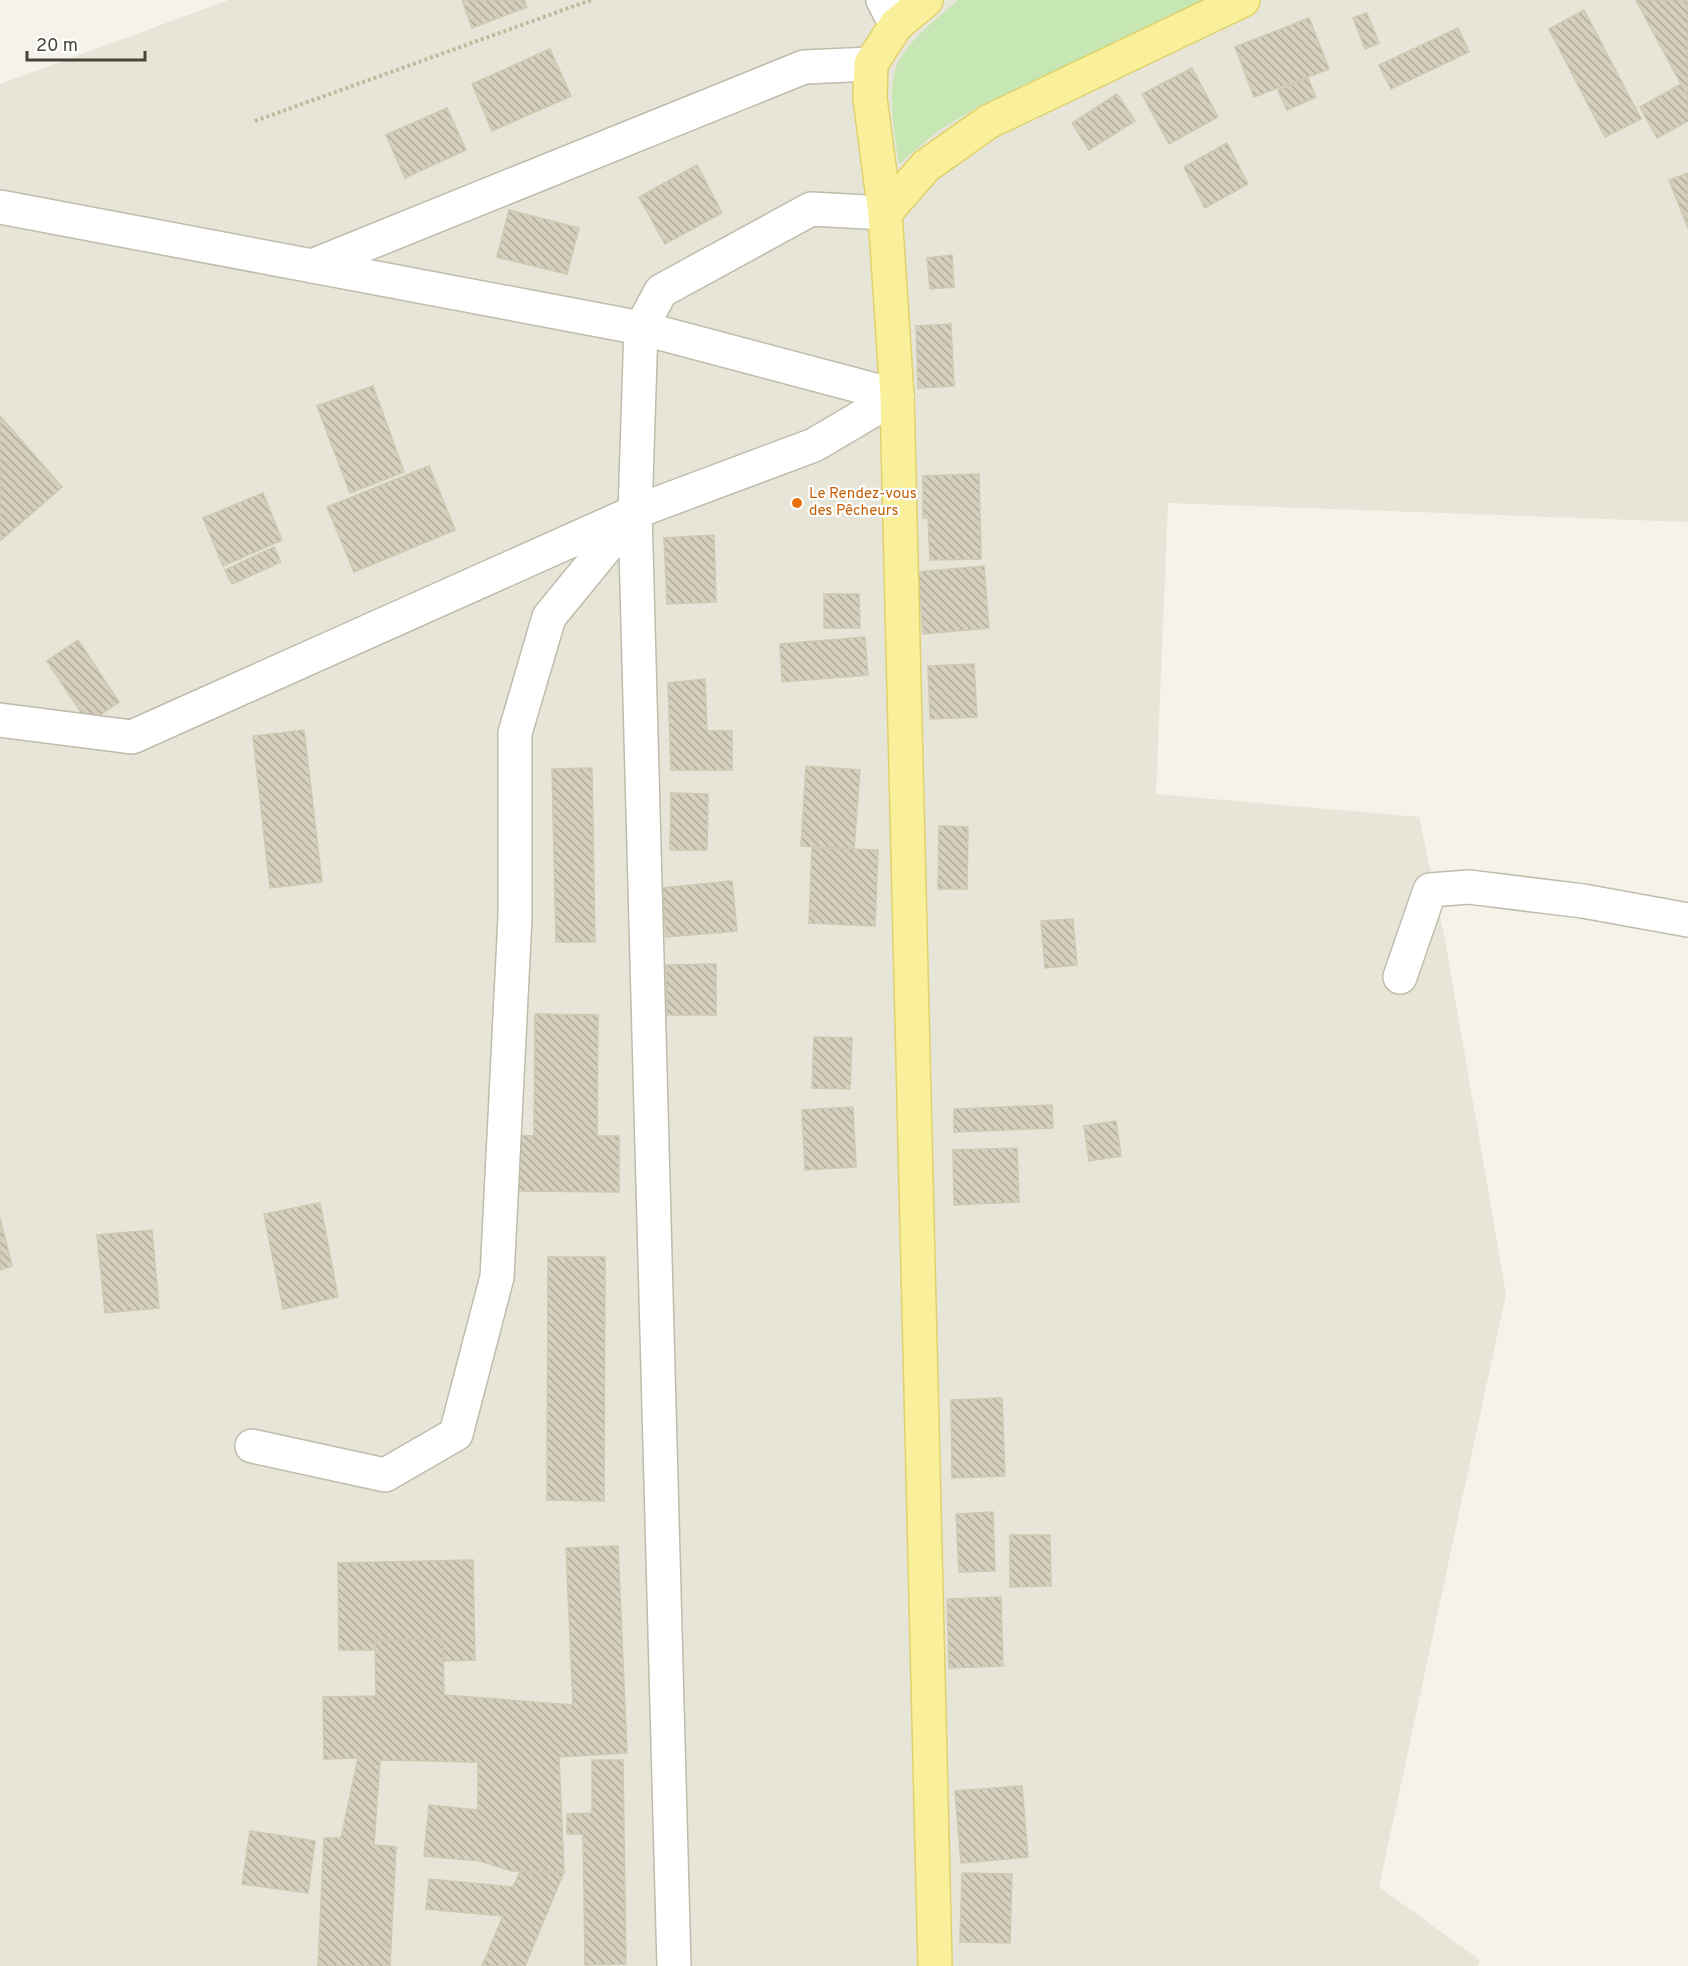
<svg xmlns="http://www.w3.org/2000/svg" width="1688" height="1966" font-family="Overpass,sans-serif">
	<style>
		.residential { fill: #e7e5d7 }
		.garden { fill: #c6e6b3 }
		.building { fill: url(#building-back-hatch); stroke: #cfc9b2; stroke-width: 1.5 }
		.lines { fill: none; stroke-linecap: round; stroke-linejoin: round }
		.minor-casing { stroke: #bfbcab; stroke-width: 36 }
		.major-casing { stroke: #dfd16b; stroke-width: 36 }
		.path { stroke: #c0ba9d; stroke-width: 4; stroke-dasharray: 3 3; stroke-linecap: butt }
		.minor { stroke: #fff; stroke-width: 33 }
		.major { stroke: #faf09b; stroke-width: 33 }
		.food-dot { fill: #e8710a; stroke: #fff; stroke-width: 2 }
		.labels { text-anchor: middle; dominant-baseline: central; stroke-width: 4.5; stroke-linejoin: round; paint-order: stroke }
		.food-label { font-size: 15px; fill: #c56008; stroke: #fff; text-anchor: start }
	</style>
	<defs>
		<pattern id="building-back-hatch" width="6" height="6" patternUnits="userSpaceOnUse" patternTransform="scale(1.5)"><rect width="6" height="6" fill="#d5d0be"/><path d="M-1 5l2 2M0 0l6 6M5-1l2 2" fill="none" stroke="#afaa9b"/></pattern>
	</defs>
	<rect width="100%" height="100%" fill="#f4f2e9"/>
	<path class="residential" d="M229 0H1688V522L1168 503 1156 794 1419 817 1445 940 1506 1294 1379 1887 1480 1960 1478 1966H0V84Z"/>
	<path class="garden" d="M958 0H1205L978 107 939 130 899 164C895 134 887 97 896 68 903 45 940 16 958 0Z"/>
	<g class="building">
		<path d="M462 0H524L527 7 472 28Z"/>
		<path d="M1636 0H1688V97L1681 84Z"/>
		<path d="M1584 10 1641 119 1605 137 1549 29Z"/>
		<path d="M1367 13 1379 43 1365 49 1353 18Z"/>
		<path d="M1309 18 1329 69 1254 97 1235 47Z"/>
		<path d="M1458 28 1469 52 1391 89 1379 65Z"/>
		<path d="M550 49 571 96 492 131 472 84Z"/>
		<path d="M1192 68 1218 117 1169 144 1142 94Z"/>
		<path d="M1308 78 1316 97 1287 110 1278 90Z"/>
		<path d="M1681 84 1688 97V121L1657 138 1640 107Z"/>
		<path d="M1117 94 1135 121 1089 150 1072 123Z"/>
		<path d="M447 108 466 150 405 178 386 135Z"/>
		<path d="M1227 143 1248 184 1205 208 1184 167Z"/>
		<path d="M697 165 722 213 665 244 639 197Z"/>
		<path d="M1688 173V228L1669 180Z"/>
		<path d="M509 210 579 228 567 274 497 257Z"/>
		<path d="M952 255 954 287 930 289 927 258Z"/>
		<path d="M951 324 954 386 918 388 916 326Z"/>
		<path d="M373 386 404 472 350 493 317 406Z"/>
		<path d="M0 416 62 487 0 541Z"/>
		<path d="M429 466 455 530 354 572 327 507Z"/>
		<path d="M979 474 981 559 930 560 928 518H923V476Z"/>
		<path d="M263 493 282 540 223 566 203 518Z"/>
		<path d="M714 535 716 602 667 604 664 538Z"/>
		<path d="M274 547 281 562 232 584 225 570Z"/>
		<path d="M984 566 989 628 923 634 918 572Z"/>
		<path d="M824 594H859L860 628H824Z"/>
		<path d="M865 637 868 675 782 682 780 644Z"/>
		<path d="M78 640 119 702 88 723 47 661Z"/>
		<path d="M974 664 977 717 930 719 928 666Z"/>
		<path d="M705 679 707 731H732V770H671L668 683Z"/>
		<path d="M304 730 322 882 270 888 253 736Z"/>
		<path d="M806 766 860 770 854 849 801 846Z"/>
		<path d="M592 768 595 942H556L552 769Z"/>
		<path d="M671 793 708 794 707 850H670Z"/>
		<path d="M939 826 968 827 967 889H938Z"/>
		<path d="M812 848 878 850 875 926 809 923Z"/>
		<path d="M732 881 737 931 666 937 662 888Z"/>
		<path d="M1073 919 1077 965 1045 968 1041 921Z"/>
		<path d="M716 964V1015H667L666 965Z"/>
		<path d="M535 1014 598 1015 597 1136H619V1192L514 1191 515 1135 534 1136Z"/>
		<path d="M814 1037 852 1038 850 1089 812 1088Z"/>
		<path d="M1052 1105 1053 1128 954 1132V1109Z"/>
		<path d="M853 1107 856 1167 805 1170 802 1110Z"/>
		<path d="M1116 1121 1121 1156 1089 1161 1084 1126Z"/>
		<path d="M1017 1148 1019 1202 954 1205 953 1150Z"/>
		<path d="M320 1203 338 1297 283 1309 264 1214Z"/>
		<path d="M0 1218 12 1266 0 1270Z"/>
		<path d="M152 1230 159 1308 105 1313 97 1235Z"/>
		<path d="M548 1257H605L604 1501 547 1500Z"/>
		<path d="M1002 1398 1005 1476 952 1478 951 1400Z"/>
		<path d="M993 1512 995 1571 959 1572 956 1514Z"/>
		<path d="M1010 1535H1050L1051 1586 1010 1587Z"/>
		<path d="M618 1546 627 1753 559 1757 564 1872 512 1871 480 1861 424 1856 429 1805 478 1810V1762L380 1760 374 1845 396 1847 390 1966H318L324 1838H341L358 1758 324 1759 323 1697 376 1696 375 1640 443 1639 444 1695 573 1705 566 1548Z"/>
		<path d="M473 1560 475 1660 444 1661 443 1639 375 1640V1650H339L338 1563Z"/>
		<path d="M1001 1597 1003 1666 949 1668 947 1599Z"/>
		<path d="M592 1760H623L626 1964 585 1965 583 1834H567V1814L592 1813Z"/>
		<path d="M1022 1786 1028 1857 961 1863 955 1791Z"/>
		<path d="M250 1831 315 1841 308 1893 242 1884Z"/>
		<path d="M520 1872H564L525 1966H482L503 1916 426 1909 429 1879 513 1887Z"/>
		<path d="M962 1873 1012 1874 1010 1943 960 1942Z"/>
	</g>
	<g class="lines">
		<g class="minor-casing">
			<g id="minor">
				<path d="M883 0 896 25"/>
				<path d="M0 207 641 328 897 396"/>
				<path d="M312 266 804 67 871 64"/>
				<path d="M0 720 132 737 635 512 814 445 897 396"/>
				<path d="M1400 977 1430 890 1469 887 1583 901 1688 920"/>
				<path d="M252 1446 385 1475 456 1434 497 1277 515 917V733L549 617 635 512"/>
				<path d="M674 1966 635 512 641 328 661 291 811 209 885 213"/>
			</g>
		</g>
		<g class="major-casing">
			<g id="major">
				<path d="M926 0 896 25 871 64 870 98 885 213 897 396 935 1966"/>
				<path d="M885 213 926 166 988 122 1243 0"/>
			</g>
		</g>
		<path class="path" d="M255 121 591 0"/>
		<use href="#minor" class="minor"/>
		<use href="#major" class="major"/>
	</g>
	<circle class="food-dot" cx="797" cy="503" r="6"/>
	<g class="labels">
		<g class="food-label">
			<text x="809" y="494">Le Rendez-vous<tspan x="809" dy="17">des Pêcheurs</tspan></text>
		</g>
	</g>
	<path d="M27 51v9h118v-9" fill="none" stroke="#474437" stroke-width="3"/>
	<text x="36" y="51" font-size="18" fill="#474437" stroke="#ffffff" stroke-width="4.5" paint-order="stroke">20 m</text>
</svg>
